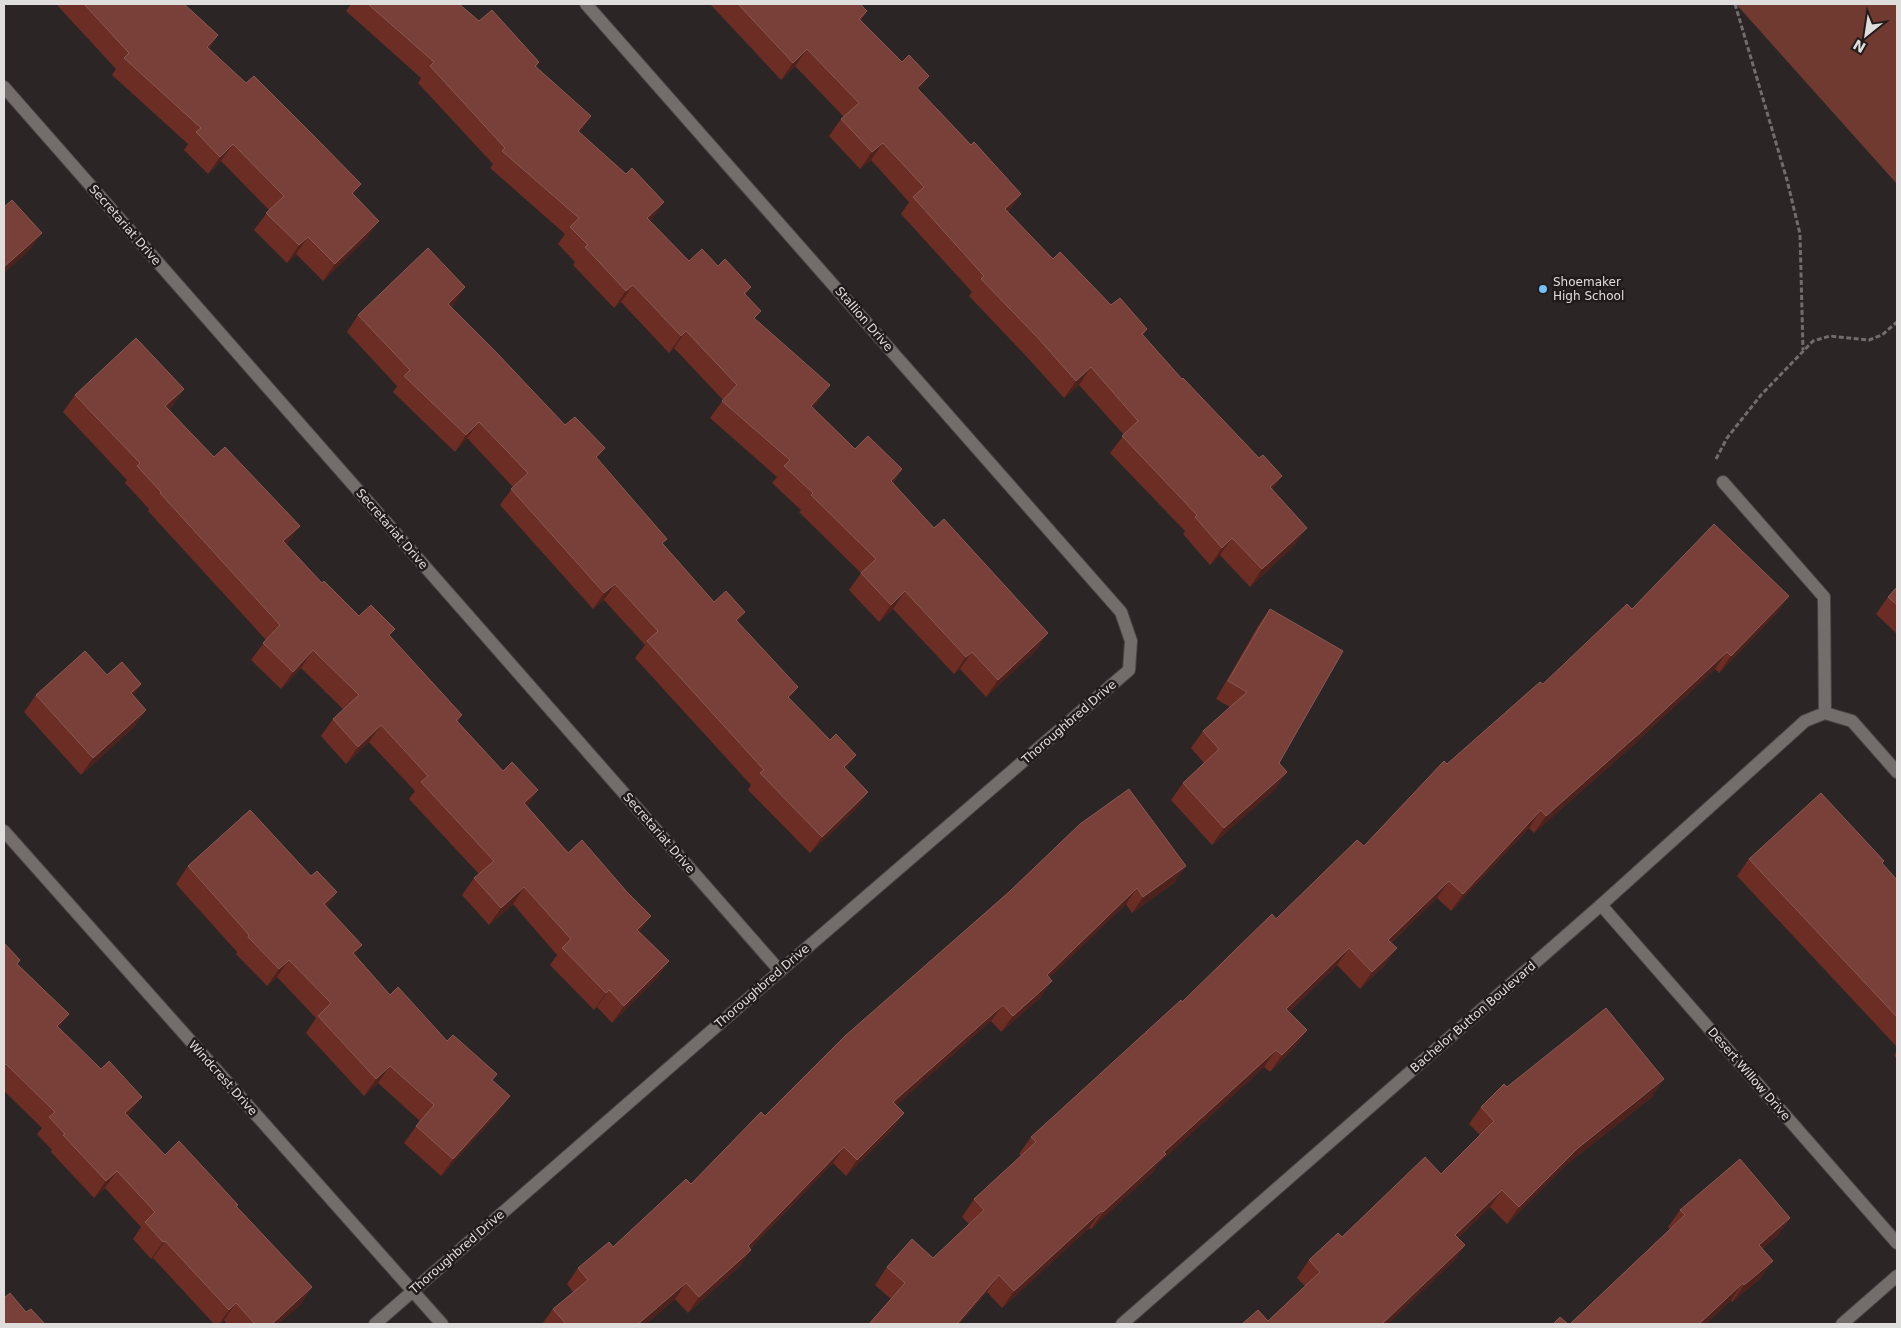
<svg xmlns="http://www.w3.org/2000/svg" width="1901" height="1328" font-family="'DejaVu Sans',sans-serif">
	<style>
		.green { fill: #703a31 }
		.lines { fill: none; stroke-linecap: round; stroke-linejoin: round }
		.minor-casing { stroke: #484544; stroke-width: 14 }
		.path { stroke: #716d6c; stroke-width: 3; stroke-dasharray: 5 2.5; stroke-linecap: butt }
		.minor { stroke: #736d6c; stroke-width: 12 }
		.wall { fill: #6c2d25 }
		.shaded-wall { fill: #4d221d }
		.building { fill: #784039; stroke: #885952 }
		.poi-dot { fill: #75c0f6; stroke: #211c1b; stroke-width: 2 }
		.labels { text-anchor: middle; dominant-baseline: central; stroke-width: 5; stroke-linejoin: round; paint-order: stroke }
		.street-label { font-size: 12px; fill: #e0dddd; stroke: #211c1b }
		.poi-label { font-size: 12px; fill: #e0dddd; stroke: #211c1b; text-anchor: start }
	</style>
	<rect width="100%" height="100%" fill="#2b2625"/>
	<path class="green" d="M1736 4H1897V184Z"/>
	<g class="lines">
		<g class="minor-casing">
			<g id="minor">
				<path d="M4 87 780 971"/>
				<path d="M1723 482 1824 597 1825 713"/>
				<path d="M1825 713 1852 721 1897 772"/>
				<path d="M4 831 442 1324"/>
				<path d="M1601 905 1897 1243"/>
				<path d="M375 1324 780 971 1129 670 1131 641 1121 612 586 4"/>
				<path d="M1122 1324 1601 905 1805 721 1825 713"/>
				<path d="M1842 1324 1897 1276"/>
			</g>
		</g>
		<g class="path">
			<path d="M1735 4 1787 180 1800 234 1803 350"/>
			<path d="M1716 459 1727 438 1761 395 1813 341 1830 336 1869 340 1882 335 1897 322"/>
		</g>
		<use href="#minor" class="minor"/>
	</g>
	<g class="wall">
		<path d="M56 4H184L218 35 209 49 354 195 367 238 323 281 296 254 287 263 254 230 269 210 221 161 208 174 184 150 188 144 112 75 116 69Z"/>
		<path d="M351 4H459L479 21 539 62 536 67 579 133 626 174 664 202 650 221 689 261 718 266 751 287 745 295 755 320 818 402 813 408 855 449 902 469 893 483 934 528 1048 633 1036 650 986 697 960 669 954 674 893 609 879 622 849 590 861 573 799 512 801 510 772 483 777 477 710 418 723 400 674 348 669 353 621 302 614 308 573 265 575 262 558 244 565 234 490 168 493 164 418 83 421 78 346 11Z"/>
		<path d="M710 4H860L867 11 861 20 919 90 971 145 1021 194 1008 212 1053 259 1111 305 1147 329 1143 335 1182 379 1259 458 1282 476 1272 490 1295 545 1250 587 1220 555 1210 565 1183 534 1185 531 1110 453 1124 435 1079 385 1064 398 1026 356 969 296 972 292 901 214 909 202 871 160 860 169 829 136 841 119 844 117 795 66 781 80Z"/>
		<path d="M465 287 454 304 451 307 597 459 663 544 714 602 738 622 790 699 846 769 868 792 857 808 810 853 748 790 751 785 635 658 645 645 604 600 593 609 500 505 513 487 467 438 455 452 393 392 397 386 347 332 358 315Z"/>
		<path d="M184 389 172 406 169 409 288 543 286 545 322 583 359 616 390 636 462 715 457 722 527 806 640 932 669 961 657 978 612 1023 597 1007 594 1010 550 965 557 955 513 904 489 925 462 895 474 878 479 874 409 799 415 791 369 742 346 764 321 736 333 719 343 709 301 668 281 689 251 660 266 640 148 511 149 509 125 483 127 480 63 412 75 395Z"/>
		<path d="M1897 587V634L1876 614 1888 597Z"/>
		<path d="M1789 596 1777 613 1719 673 1715 669 1630 748 1534 833 1529 828 1451 911 1437 898 1391 943 1385 965 1360 989 1337 965 1289 1012 1307 1030 1295 1047 1270 1072 1264 1067 1158 1164 1154 1171 1091 1229 1089 1228 1002 1308 987 1292 959 1324H869L891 1299 875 1285 887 1267 933 1258 969 1224 962 1217 974 1199 1021 1156 1019 1154 1031 1137 1276 919 1364 846 1447 764 1632 609Z"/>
		<path d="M1270 609 1279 763 1287 772 1275 789 1212 845 1171 800 1183 783 1204 763 1191 748 1203 731 1230 707 1216 699 1258 626Z"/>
		<path d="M141 684 133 696 146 710 134 727 81 775 24 712 36 695Z"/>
		<path d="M1749 859 1882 864 1897 880V1047L1737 876Z"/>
		<path d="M188 866 311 876 337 892 326 907 355 955 390 995 447 1041 497 1074 492 1080 498 1113 441 1176 404 1143 420 1121 378 1083 364 1096 306 1033 316 1018 277 977 267 986 236 954 237 952 176 884Z"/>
		<path d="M1175 882 1132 913 1126 904 1049 978 1041 997 1001 1032 991 1021 896 1105 904 1113 893 1129 846 1176 833 1163 750 1249 751 1250 740 1266 688 1313 675 1299 646 1324H542L553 1309 573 1292 567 1284 578 1268 613 1247 691 1184 1009 892Z"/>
		<path d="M4 943 20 960 17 964 69 1014 59 1028 130 1114 128 1116 165 1155 237 1207 312 1287 300 1305 278 1324H227L224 1320 220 1324H214L153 1258 151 1259 133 1239 141 1227 105 1188 94 1198 51 1152 52 1150 37 1134 42 1128 4 1091Z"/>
		<path d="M1897 1051V1059L1894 1055Z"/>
		<path d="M1507 1087 1652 1097 1566 1165 1507 1224 1490 1207 1458 1238 1465 1245 1453 1262 1268 1321 1305 1286 1297 1278 1309 1260 1342 1237 1441 1174 1480 1135 1469 1124 1481 1107Z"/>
		<path d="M1680 1210 1790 1218 1778 1235 1762 1249 1761 1278 1732 1302 1731 1300 1706 1324H1570L1670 1229 1668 1227Z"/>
	</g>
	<g class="shaded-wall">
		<path d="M218 35 206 52 207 47Z"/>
		<path d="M807 49 795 66 781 80 793 63Z"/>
		<path d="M929 76 917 93V88Z"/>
		<path d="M591 116 579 134 578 131Z"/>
		<path d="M883 143 871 160 860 169 872 152Z"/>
		<path d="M233 144 221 161 208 174 220 157Z"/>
		<path d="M361 184 349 202 352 193Z"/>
		<path d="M1021 194 1009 211 993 226 1005 209Z"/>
		<path d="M664 202 652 219 635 235 647 218Z"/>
		<path d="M379 221 367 238 323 281 335 264Z"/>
		<path d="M42 233 30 250 4 273V267Z"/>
		<path d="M308 237 296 254 287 263 299 245Z"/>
		<path d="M633 285 621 302 614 308 626 291Z"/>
		<path d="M465 287 454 304 436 320 448 304Z"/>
		<path d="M686 331 674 348 669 353 681 336Z"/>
		<path d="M1091 367 1079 385 1064 398 1076 381Z"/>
		<path d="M830 385 818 402 799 424 811 406Z"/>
		<path d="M184 389 172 406 153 423 165 406Z"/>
		<path d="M479 422 467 438 455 452 466 435Z"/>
		<path d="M605 448 593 465 596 457Z"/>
		<path d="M902 469 890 486 891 481Z"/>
		<path d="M1282 476 1270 493V487Z"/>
		<path d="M300 526 288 543 271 558 283 541Z"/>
		<path d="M1307 528 1295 545 1250 587 1262 569Z"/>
		<path d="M1232 538 1220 555 1210 565 1222 548Z"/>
		<path d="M615 584 604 600 593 609 604 593Z"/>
		<path d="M905 591 893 609 879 622 891 605Z"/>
		<path d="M1789 596 1777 613 1719 673 1731 656Z"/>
		<path d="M745 612 733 628 736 620Z"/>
		<path d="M1048 633 1036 650 986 697 998 680Z"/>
		<path d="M313 650 301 668 281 689 293 672Z"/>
		<path d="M972 652 960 669 954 674 966 657Z"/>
		<path d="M1727 652 1715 669 1630 748 1534 833 1546 816Z"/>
		<path d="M141 684 129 701 131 693Z"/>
		<path d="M798 687 787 703 788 697Z"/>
		<path d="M146 710 134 727 81 775 93 758Z"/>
		<path d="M381 725 369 742 346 764 358 747Z"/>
		<path d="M856 755 845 771 844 767Z"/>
		<path d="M1287 772 1275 789 1212 845 1224 828Z"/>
		<path d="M538 790 526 808 524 803Z"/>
		<path d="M868 792 857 808 810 853 822 837Z"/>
		<path d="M1541 810 1529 828 1451 911 1463 894Z"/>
		<path d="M1186 866 1175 882 1132 913 1143 897Z"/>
		<path d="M1449 881 1437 898 1376 957 1388 940Z"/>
		<path d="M524 887 513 904 489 925 501 908Z"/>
		<path d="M1137 888 1126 904 1036 991 1047 975Z"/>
		<path d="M337 892 325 909 324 904Z"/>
		<path d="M651 916 639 933 637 930Z"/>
		<path d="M362 945 350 962 353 953Z"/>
		<path d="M1349 948 1337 965 1274 1026 1286 1009Z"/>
		<path d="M1397 948 1385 965 1360 989 1372 972Z"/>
		<path d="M289 960 277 977 267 986 279 969Z"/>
		<path d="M669 961 657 978 612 1023 624 1006Z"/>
		<path d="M1052 981 1041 997 1001 1032 1013 1016Z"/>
		<path d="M609 990 597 1007 594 1010 606 993Z"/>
		<path d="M1003 1005 991 1021 882 1118 893 1102Z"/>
		<path d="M69 1014 57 1031V1026Z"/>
		<path d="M1307 1030 1295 1047 1270 1072 1282 1055Z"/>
		<path d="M1276 1050 1264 1067 1158 1164 1154 1171 1091 1229 1103 1212 1164 1152Z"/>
		<path d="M390 1066 378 1083 364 1096 376 1079Z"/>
		<path d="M1664 1079 1652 1097 1566 1165 1507 1224 1519 1207 1578 1148Z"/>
		<path d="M510 1096 498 1113 441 1176 453 1159Z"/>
		<path d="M142 1097 130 1114 113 1130 125 1113Z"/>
		<path d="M904 1113 893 1129 846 1176 857 1160Z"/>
		<path d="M844 1147 833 1163 737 1262 748 1246Z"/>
		<path d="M117 1171 105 1188 94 1198 106 1181Z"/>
		<path d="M1502 1190 1490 1207 1443 1252 1455 1235Z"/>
		<path d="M1101 1211 1089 1228 1002 1308 1014 1291Z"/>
		<path d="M1790 1218 1778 1235 1747 1262 1759 1245Z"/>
		<path d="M165 1241 153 1258 151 1259 163 1242Z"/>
		<path d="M1465 1245 1453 1262 1388 1324H1382Z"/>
		<path d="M751 1250 740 1266 688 1313 699 1297Z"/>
		<path d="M1773 1261 1761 1278 1732 1302 1744 1285Z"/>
		<path d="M999 1275 987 1292 959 1324H957Z"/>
		<path d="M686 1283 675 1299 646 1324H638Z"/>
		<path d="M1743 1283 1731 1300 1706 1324H1699Z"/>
		<path d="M312 1287 300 1305 278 1324H272Z"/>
		<path d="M236 1303 224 1320 219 1324 229 1310Z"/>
	</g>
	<g class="building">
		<path d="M84 4H184L218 35 207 47 246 83 254 76 314 136 361 184 352 193 379 221 335 264 308 237 299 245 266 213 284 196 233 144 220 157 196 132 201 128 124 58 129 53Z"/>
		<path d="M368 4H459L479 21 492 10 539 62 535 66 591 116 578 131 626 174 632 168 664 202 647 218 689 261 702 249 718 266 725 259 751 287 744 293 761 311 754 318 830 385 811 406 855 449 868 436 902 469 891 481 934 528 944 519 1048 633 998 680 972 652 966 657 905 591 891 605 861 573 876 559 811 495 813 493 784 466 790 460 722 401 737 385 686 331 681 336 633 285 626 291 585 247 588 245 570 227 579 218 502 151 505 148 430 66 434 62Z"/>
		<path d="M738 4H860L867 11 859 19 902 62 909 55 929 76 917 88 971 145 974 142 1021 194 1005 209 1053 259 1060 252 1111 305 1120 298 1147 329 1142 334 1182 379 1183 378 1259 458 1263 455 1282 476 1270 487 1307 528 1262 569 1232 538 1222 548 1195 517 1197 515 1122 436 1138 421 1091 367 1076 381 1038 338 981 279 984 276 913 197 924 187 883 143 872 152 841 119 859 103 807 49 793 63Z"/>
		<path d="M12 200 42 233 4 267V207Z"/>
		<path d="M428 248 465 287 448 304 495 351 565 425 575 417 605 448 596 457 667 539 662 543 714 602 726 591 745 612 736 620 798 687 788 697 830 740 836 734 856 755 844 767 868 792 822 837 760 773 764 770 647 641 658 631 615 584 604 593 511 489 528 473 479 422 466 435 404 376 410 370 358 315Z"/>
		<path d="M136 338 184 389 165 406 214 457 225 447 300 526 283 541 322 583 324 581 359 616 371 605 395 629 389 635 462 715 456 720 503 771 512 762 538 790 524 803 568 853 582 840 627 892 651 916 637 930 669 961 624 1006 609 990 606 993 562 948 571 939 524 887 501 908 474 878 494 861 421 782 428 776 381 725 358 747 333 719 359 695 313 650 293 672 263 643 280 625 160 493 161 492 137 466 140 463 75 395Z"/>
		<path d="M1714 524 1789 596 1731 656 1727 652 1642 731 1546 816 1541 810 1463 894 1449 881 1388 940 1397 948 1372 972 1349 948 1286 1009 1307 1030 1282 1055 1276 1050 1164 1152 1166 1154 1103 1212 1101 1211 1014 1291 999 1275 957 1324H869L905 1283 887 1267 912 1239 933 1258 984 1210 974 1199 1036 1142 1031 1137 1181 1000 1182 1002 1272 914 1276 919 1357 840 1364 846 1444 761 1447 764 1540 682 1543 684 1627 604 1632 609Z"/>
		<path d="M1897 587V605L1888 597Z"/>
		<path d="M1270 609 1343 651 1279 763 1287 772 1224 828 1183 783 1219 749 1203 731 1247 692 1228 681Z"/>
		<path d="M85 651 107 675 122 662 141 684 131 693 146 710 93 758 36 695Z"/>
		<path d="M1129 789 1186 866 1143 897 1137 888 1047 975 1052 981 1013 1016 1003 1005 893 1102 904 1113 857 1160 844 1147 748 1246 751 1250 699 1297 686 1283 638 1324H566L553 1309 588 1280 578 1268 609 1242 613 1247 686 1179 691 1184 761 1112 765 1116 845 1036 1009 892 1080 824Z"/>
		<path d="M1821 793 1884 861 1882 863 1897 880V1017L1749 859Z"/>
		<path d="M250 810 311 876 317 871 337 892 324 904 362 945 353 953 390 995 398 987 447 1041 453 1035 497 1074 492 1080 510 1096 453 1159 416 1126 434 1105 390 1066 376 1079 318 1016 331 1003 289 960 279 969 248 937 249 935 188 866Z"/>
		<path d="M4 943 20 960 17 964 69 1014 57 1026 101 1069 109 1061 142 1097 125 1113 165 1155 179 1141 238 1205 236 1206 312 1287 272 1324H255L236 1303 229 1310 165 1241 163 1242 145 1222 155 1212 117 1171 106 1181 63 1135 65 1134 49 1117 55 1112 6 1064 4 1065Z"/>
		<path d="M1606 1008 1664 1079 1578 1148 1519 1207 1502 1190 1455 1235 1465 1245 1382 1324H1242L1258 1310 1268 1321 1320 1272 1309 1260 1338 1233 1342 1237 1425 1157 1441 1174 1494 1121 1481 1107 1504 1084 1507 1087Z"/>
		<path d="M1740 1159 1790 1218 1759 1245 1773 1261 1744 1285 1743 1283 1699 1324H1570L1685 1215 1680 1210Z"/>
		<path d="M10 1293 26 1312 31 1309 45 1324H4V1298Z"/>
		<path d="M1560 1317 1568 1324H1553Z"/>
	</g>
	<circle class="poi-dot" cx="1543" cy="289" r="5"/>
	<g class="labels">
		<g class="street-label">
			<text transform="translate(125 225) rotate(49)">Secretariat Drive</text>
			<text transform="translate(864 319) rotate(49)">Stallion Drive</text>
			<text transform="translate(392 529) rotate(49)">Secretariat Drive</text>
			<text transform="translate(1069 722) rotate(-41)">Thoroughbred Drive</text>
			<text transform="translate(659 833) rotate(49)">Secretariat Drive</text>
			<text transform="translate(762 986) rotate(-41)">Thoroughbred Drive</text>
			<text transform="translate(1473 1017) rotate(-41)">Bachelor Button Boulevard</text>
			<text transform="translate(1749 1074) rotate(49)">Desert Willow Drive</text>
			<text transform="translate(223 1078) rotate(48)">Windcrest Drive</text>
			<text transform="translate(457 1252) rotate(-41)">Thoroughbred Drive</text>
		</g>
		<g class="poi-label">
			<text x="1553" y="282">Shoemaker<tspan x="1553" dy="14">High School</tspan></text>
		</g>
	</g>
	<rect width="1901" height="1328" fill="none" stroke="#e0dddd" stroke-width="10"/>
	<g transform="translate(1866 35) rotate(210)" stroke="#211c1b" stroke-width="4" paint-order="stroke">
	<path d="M0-4L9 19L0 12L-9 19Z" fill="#e0dddd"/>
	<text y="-8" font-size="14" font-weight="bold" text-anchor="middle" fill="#e0dddd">N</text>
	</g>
</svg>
